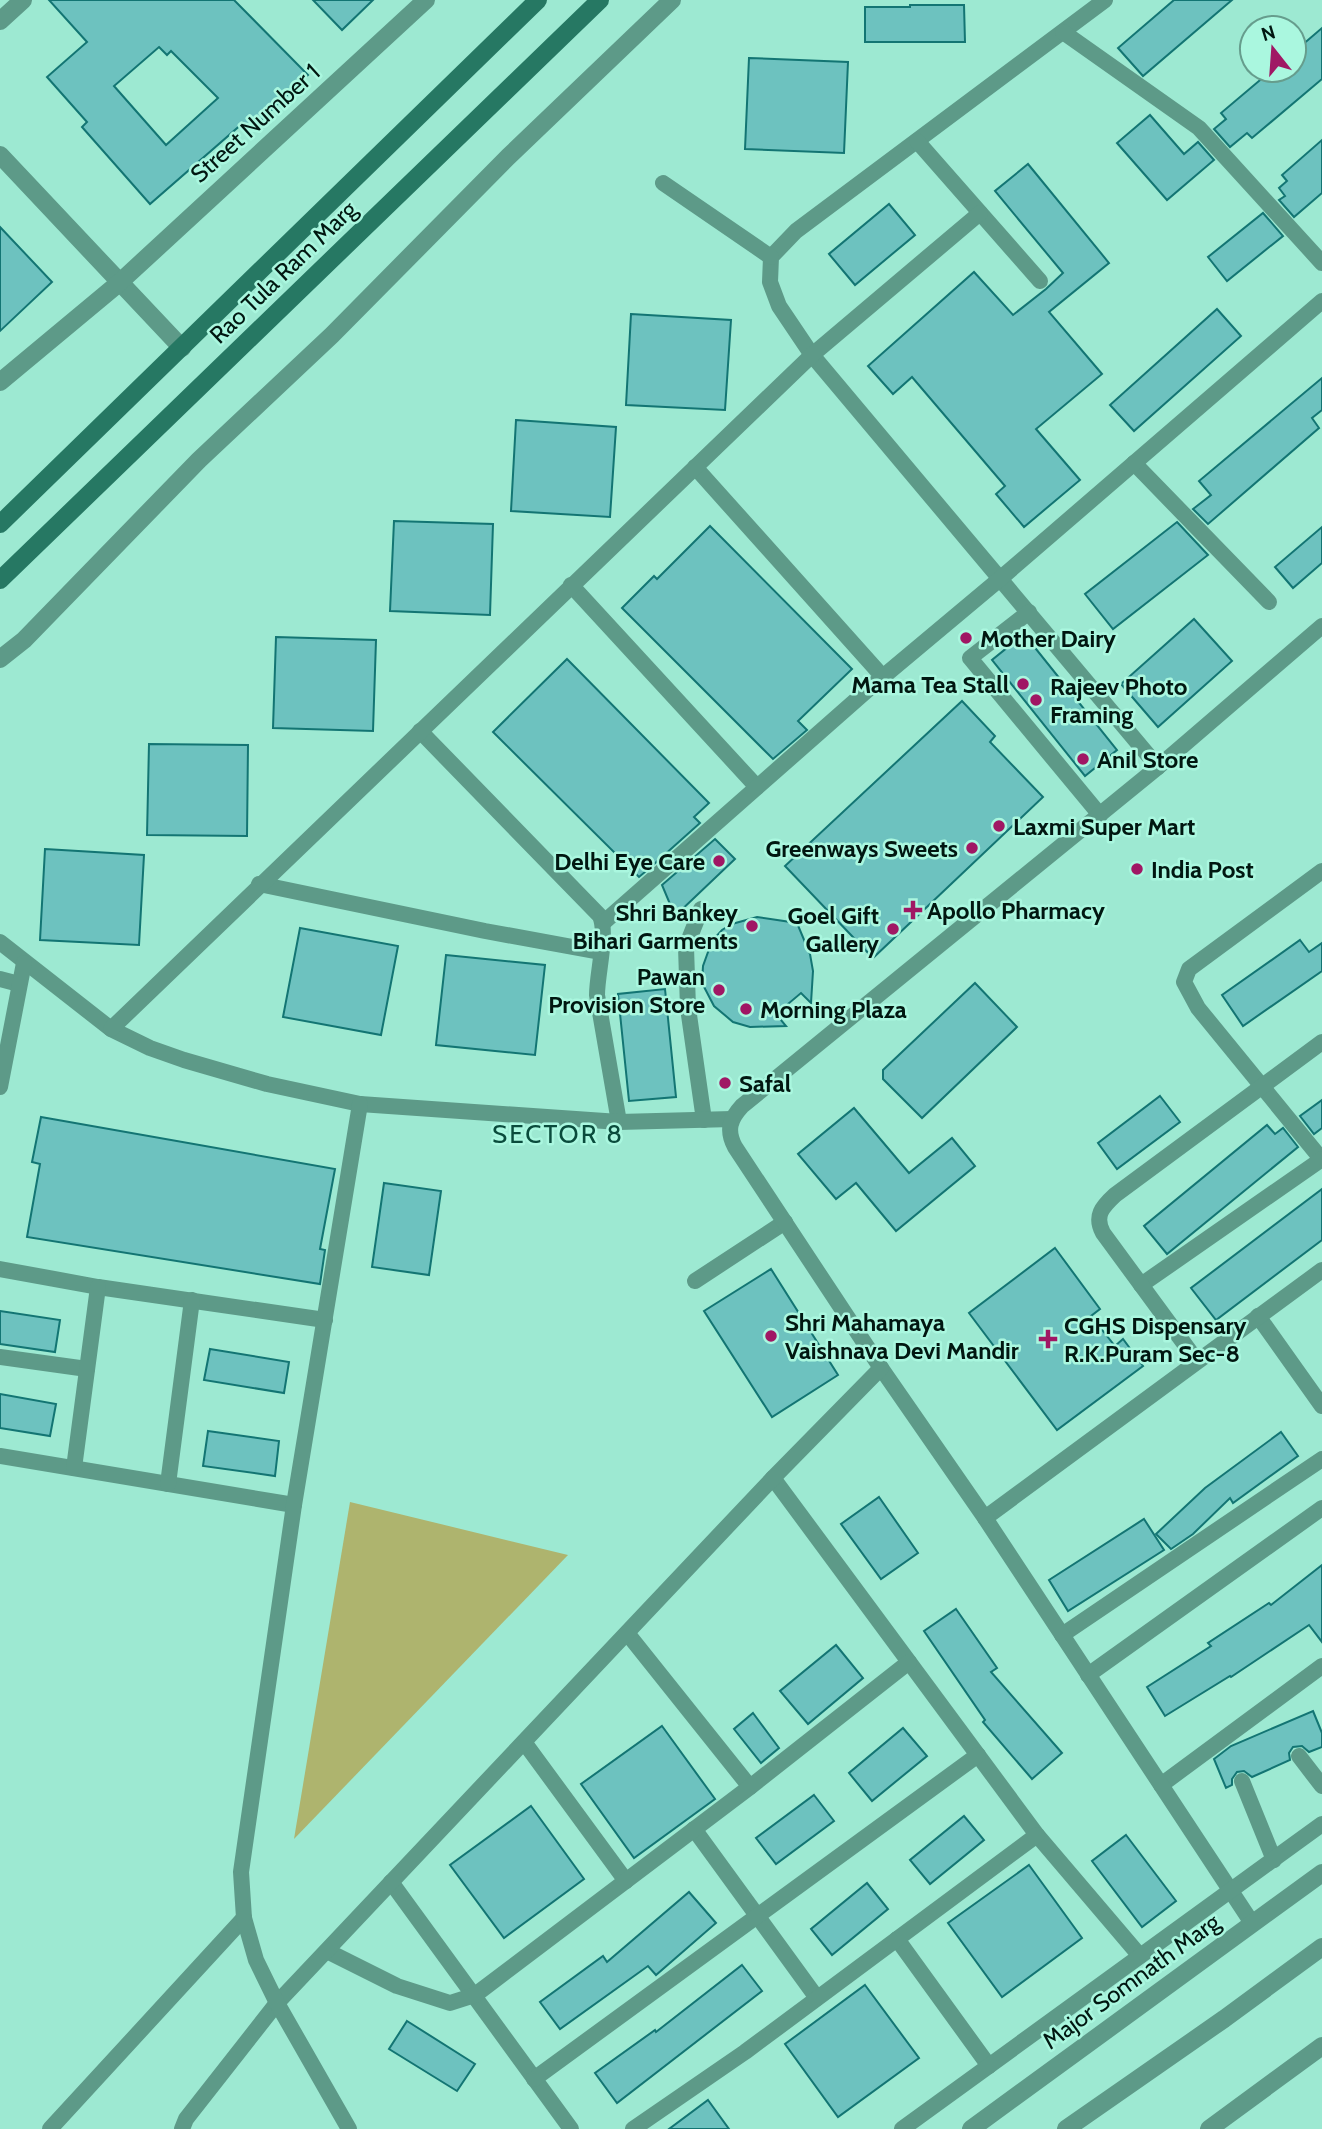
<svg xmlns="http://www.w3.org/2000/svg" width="1322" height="2129" font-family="Cabin,sans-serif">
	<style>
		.green { fill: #aeb46e }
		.building { fill: #6dc2bf; stroke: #137573; stroke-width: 2; fill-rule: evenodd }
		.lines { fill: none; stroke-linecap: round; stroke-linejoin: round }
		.service { stroke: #5d9a88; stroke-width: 16 }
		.minor { stroke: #5d9a88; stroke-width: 18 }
		.tertiary { stroke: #5d9a88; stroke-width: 18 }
		.secondary { stroke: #267863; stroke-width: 18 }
		.poi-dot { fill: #a01764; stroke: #aaf7df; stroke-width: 2.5 }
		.labels { text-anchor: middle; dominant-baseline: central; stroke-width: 5; stroke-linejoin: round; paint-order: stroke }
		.street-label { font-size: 24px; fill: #011711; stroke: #aaf7df }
		.poi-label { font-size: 24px; font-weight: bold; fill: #011711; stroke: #aaf7df; text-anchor: start }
		.neighbourhood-label { font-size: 26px; letter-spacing: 2px; fill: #0a4b3c; stroke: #aaf7df }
	</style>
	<rect width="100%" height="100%" fill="#9de9d2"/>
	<path class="green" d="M350 1502 568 1555 294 1839Z"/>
	<g class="building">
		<path d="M49 0H234L308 75 250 131 243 123 150 204 82 127 87 122 47 77 87 42ZM159 47 167 55 171 51 218 98 166 145 114 86Z"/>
		<path d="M313 0H373L342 30Z"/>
		<path d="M1174 0H1232L1143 76 1118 48Z"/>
		<path d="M910 5H964L965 42H865V7H910Z"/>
		<path d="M1322 28V79L1252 138 1247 133 1230 147 1214 129 1226 119 1221 113 1272 70H1294V52Z"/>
		<path d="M749 58 848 62 844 153 745 149Z"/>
		<path d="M1150 115 1184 154 1198 142 1214 160 1167 200 1117 143Z"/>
		<path d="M1322 140V193L1294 217 1279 200 1285 196 1279 188 1287 181 1282 175Z"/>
		<path d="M1028 164 1109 263 1049 312 1102 374 1036 429 1080 480 1024 527 996 494 1005 486 912 377 893 394 868 366 974 272 1013 315 1046 289 1063 273 995 191Z"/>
		<path d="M889 204 915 235 855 285 829 254Z"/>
		<path d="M1263 213 1283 236 1227 281 1208 257Z"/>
		<path d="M0 227 52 282 0 331Z"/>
		<path d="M1217 309 1241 336 1134 431 1110 405Z"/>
		<path d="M631 314 731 320 725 410 626 405Z"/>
		<path d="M1322 378V410L1312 418 1319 428 1208 524 1193 509 1211 495 1199 481Z"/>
		<path d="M516 420 616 427 610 517 511 511Z"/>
		<path d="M394 521 493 524 490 615 390 611Z"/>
		<path d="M1177 522 1208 555 1113 629 1085 594Z"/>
		<path d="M710 526 852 669 798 721 807 730 773 759 622 608 654 576 657 579Z"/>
		<path d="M1322 527V563L1293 588 1275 567Z"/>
		<path d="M1194 619 1232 661 1158 727 1121 684Z"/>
		<path d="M1024 634 1117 750 1085 776 992 660Z"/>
		<path d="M276 637 376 640 373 731 273 728Z"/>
		<path d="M567 659 709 803 694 817 700 823 653 865 651 860 652 866 639 877 493 732Z"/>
		<path d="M962 701 995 736 990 742 1043 797 873 958 785 866Z"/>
		<path d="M149 744 248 745 247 836 147 835Z"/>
		<path d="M715 839 735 859 675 916 662 885Z"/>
		<path d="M45 849 144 855 139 945 40 940Z"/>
		<path d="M757 917 797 923 810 954 813 971 811 1003 801 993 776 1014 786 1026 750 1027 733 1022 714 1006 702 983 703 966 712 941 722 930 732 924Z"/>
		<path d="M300 928 398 946 381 1035 283 1017Z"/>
		<path d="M1300 940 1309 952 1322 943V971L1243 1026 1222 995Z"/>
		<path d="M446 955 545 965 535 1055 436 1045Z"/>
		<path d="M975 983 1017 1027 922 1118 883 1079V1070Z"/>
		<path d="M665 989 676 1097 629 1101 618 994Z"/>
		<path d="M1160 1096 1180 1122 1117 1169 1098 1143Z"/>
		<path d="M1322 1100V1128L1314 1134 1300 1116Z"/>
		<path d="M854 1108 909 1173 952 1138 975 1166 896 1231 856 1183 836 1199 798 1154Z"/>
		<path d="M41 1117 335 1169 320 1249 325 1250 320 1284 27 1237 40 1164 32 1162Z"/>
		<path d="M1267 1125 1275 1134 1283 1128 1298 1147 1167 1254 1144 1226Z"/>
		<path d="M384 1183 441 1191 429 1275 372 1267Z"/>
		<path d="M1322 1189V1240L1216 1320 1191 1288Z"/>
		<path d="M1055 1248 1100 1309 1091 1316 1115 1346 1123 1339 1143 1366 1057 1430 969 1313Z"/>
		<path d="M771 1269 838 1375 772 1417 704 1311Z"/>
		<path d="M0 1311 60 1320 55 1352 0 1344Z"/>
		<path d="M210 1349 289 1362 284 1393 204 1380Z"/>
		<path d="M0 1394 56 1404 50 1436 0 1428Z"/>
		<path d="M208 1431 279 1441 275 1476 203 1466Z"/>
		<path d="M1281 1432 1298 1456 1233 1503 1230 1498 1193 1534 1171 1549 1156 1534 1205 1488Z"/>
		<path d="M879 1497 918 1553 881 1579 841 1524Z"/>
		<path d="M1144 1519 1164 1550 1068 1611 1049 1580Z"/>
		<path d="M1322 1565V1642L1309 1625 1231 1677 1230 1676 1165 1716 1147 1687 1211 1646 1208 1643 1269 1603 1271 1605Z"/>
		<path d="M956 1609 997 1668 991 1672 1062 1753 1032 1779 983 1722 985 1720 924 1631Z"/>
		<path d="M836 1645 863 1678 808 1724 780 1691Z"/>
		<path d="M1313 1711 1322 1733V1747L1309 1752 1302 1746 1293 1747 1289 1753 1290 1760 1252 1777 1244 1771 1237 1772 1232 1779V1785L1226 1788 1214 1759 1231 1746Z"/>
		<path d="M753 1713 779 1748 761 1763 734 1729Z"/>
		<path d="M662 1726 715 1799 634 1858 581 1784Z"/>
		<path d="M903 1728 927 1756 872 1801 849 1773Z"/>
		<path d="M814 1795 834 1821 776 1864 756 1838Z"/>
		<path d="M531 1806 584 1879 504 1938 450 1865Z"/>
		<path d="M964 1816 984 1840 930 1884 910 1860Z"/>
		<path d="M1126 1835 1176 1901 1142 1927 1092 1861Z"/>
		<path d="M1029 1865 1082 1938 1002 1997 948 1923Z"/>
		<path d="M867 1883 888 1909 832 1955 811 1929Z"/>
		<path d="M689 1892 716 1923 656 1975 648 1966 560 2029 540 2002 603 1956 607 1962Z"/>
		<path d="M742 1965 762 1991 617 2103 595 2073 655 2030 656 2032Z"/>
		<path d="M865 1985 919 2058 838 2117 785 2044Z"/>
		<path d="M407 2021 475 2064 457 2091 389 2049Z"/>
		<path d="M708 2100 729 2129H669Z"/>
	</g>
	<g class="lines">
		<g class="service">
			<path d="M1105 0 796 231 771 257 770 282 779 306 812 355 1158 767"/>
			<path d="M1063 32 1199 128 1322 263"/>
			<path d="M917 141 1040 281"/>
			<path d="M663 183 771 257"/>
			<path d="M1134 463 1269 602"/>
			<path d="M695 467 883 677"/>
			<path d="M571 585 757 787"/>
			<path d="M1029 612 970 658 1100 815"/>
			<path d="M420 731 600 916C608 934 597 973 597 995L619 1122"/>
			<path d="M1322 871 1189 969 1184 982 1198 1008 1322 1160"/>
			<path d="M259 884 485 931 600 952"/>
			<path d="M701 909 686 947 688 1008 704 1120"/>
			<path d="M603 923 872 686 1001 578 1322 301"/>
			<path d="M0 942 111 1029 150 1048 184 1060 267 1084 360 1104 619 1122 732 1119"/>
			<path d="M0 979 19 984"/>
			<path d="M111 1029 812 355 980 213"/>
			<path d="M0 1087 24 963"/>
			<path d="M0 1269 98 1287 325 1320"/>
			<path d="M695 1281 785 1222"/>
			<path d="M1141 1285 1322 1159"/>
			<path d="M1258 1316 1322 1406"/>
			<path d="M0 1357 87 1369"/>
			<path d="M1197 1361 1103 1233C1094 1216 1102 1207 1115 1195L1322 1042"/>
			<path d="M0 1456 294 1505"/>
			<path d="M74 1468 98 1287"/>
			<path d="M773 1478 1037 1835 1140 1956"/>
			<path d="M168 1484 192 1300"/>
			<path d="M985 1518 1322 1270"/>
			<path d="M627 1633 750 1787"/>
			<path d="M1062 1635 1322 1459"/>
			<path d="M1088 1675 1322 1508"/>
			<path d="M524 1742 626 1881"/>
			<path d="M1299 1756 1322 1786"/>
			<path d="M1242 1781 1274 1860"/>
			<path d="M1161 1785 1322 1666"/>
			<path d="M694 1829 817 1998"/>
			<path d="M391 1882 571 2129"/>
			<path d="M1252 1923 985 1518 881 1368 735 1147C726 1130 730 1119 742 1106L1158 767 1322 626"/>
			<path d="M897 1939 989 2066"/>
			<path d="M327 1951 397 1986 450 2003 475 1995 750 1787 909 1662"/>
			<path d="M534 2079 978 1755"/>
			<path d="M50 2129 244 1918"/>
			<path d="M182 2129 186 2119 277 2003 773 1478 881 1368"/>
			<path d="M349 2129 277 2003 256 1960 244 1918 241 1872 294 1505 360 1104"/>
			<path d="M633 2129 745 2052 1037 1835"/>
			<path d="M902 2129 1322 1824"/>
		</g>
		<g class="minor">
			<path d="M0 21 23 0"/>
			<path d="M0 155 182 348"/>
			<path d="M0 382 119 283 426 0"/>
			<path d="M0 659 24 640 199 460 332 335 508 157 672 0"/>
			<path d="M1209 2129 1322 2046"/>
		</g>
		<g class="tertiary">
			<path d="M971 2129 1322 1873"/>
			<path d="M1066 2129 1224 2019 1322 1947"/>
		</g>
		<g class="secondary">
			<path d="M0 524 538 0"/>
			<path d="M0 580 600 0"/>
		</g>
	</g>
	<g class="poi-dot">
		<circle cx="966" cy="638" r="7"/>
		<circle cx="1023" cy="684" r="7"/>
		<circle cx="1036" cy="700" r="7"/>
		<circle cx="1083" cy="759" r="7"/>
		<circle cx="999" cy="826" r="7"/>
		<circle cx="972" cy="848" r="7"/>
		<circle cx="719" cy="861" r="7"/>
		<circle cx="1137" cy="869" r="7"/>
		<path d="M909.5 899.5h7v7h7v7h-7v7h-7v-7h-7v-7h7z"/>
		<circle cx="752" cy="926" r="7"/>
		<circle cx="893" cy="929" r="7"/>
		<circle cx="719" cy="990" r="7"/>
		<circle cx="746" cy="1009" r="7"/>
		<circle cx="725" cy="1083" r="7"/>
		<circle cx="771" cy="1336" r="7"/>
		<path d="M1044.5 1328.5h7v7h7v7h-7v7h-7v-7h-7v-7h7z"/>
	</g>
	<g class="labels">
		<g class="street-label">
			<text transform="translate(255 123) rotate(-42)">Street Number 1</text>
			<text transform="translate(283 272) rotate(-44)">Rao Tula Ram Marg</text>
			<text transform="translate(1131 1981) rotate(-36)">Major Somnath Marg</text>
		</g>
		<g class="poi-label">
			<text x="980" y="638">Mother Dairy</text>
			<text x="1009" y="684" text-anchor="end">Mama Tea Stall</text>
			<text x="1050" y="686">Rajeev Photo<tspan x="1050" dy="28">Framing</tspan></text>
			<text x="1097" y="759">Anil Store</text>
			<text x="1013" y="826">Laxmi Super Mart</text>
			<text x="958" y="848" text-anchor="end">Greenways Sweets</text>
			<text x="705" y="861" text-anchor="end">Delhi Eye Care</text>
			<text x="1151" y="869">India Post</text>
			<text x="927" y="910">Apollo Pharmacy</text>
			<text x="738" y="912" text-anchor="end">Shri Bankey<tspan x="738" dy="28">Bihari Garments</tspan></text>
			<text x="879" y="915" text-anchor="end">Goel Gift<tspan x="879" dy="28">Gallery</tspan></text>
			<text x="705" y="976" text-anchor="end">Pawan<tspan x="705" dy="28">Provision Store</tspan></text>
			<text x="760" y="1009">Morning Plaza</text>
			<text x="739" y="1083">Safal</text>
			<text x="785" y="1322">Shri Mahamaya<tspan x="785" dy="28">Vaishnava Devi Mandir</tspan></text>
			<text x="1064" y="1325">CGHS Dispensary<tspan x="1064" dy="28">R.K.Puram Sec-8</tspan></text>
		</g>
		<g class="neighbourhood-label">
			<text x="558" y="1134">SECTOR 8</text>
		</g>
	</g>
	<g transform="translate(1273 49) rotate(343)"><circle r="33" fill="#aaf7df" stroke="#669d8d" stroke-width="2"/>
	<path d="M0-5L12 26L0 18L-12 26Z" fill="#a01764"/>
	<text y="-10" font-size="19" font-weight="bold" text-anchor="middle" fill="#011711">N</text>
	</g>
</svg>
